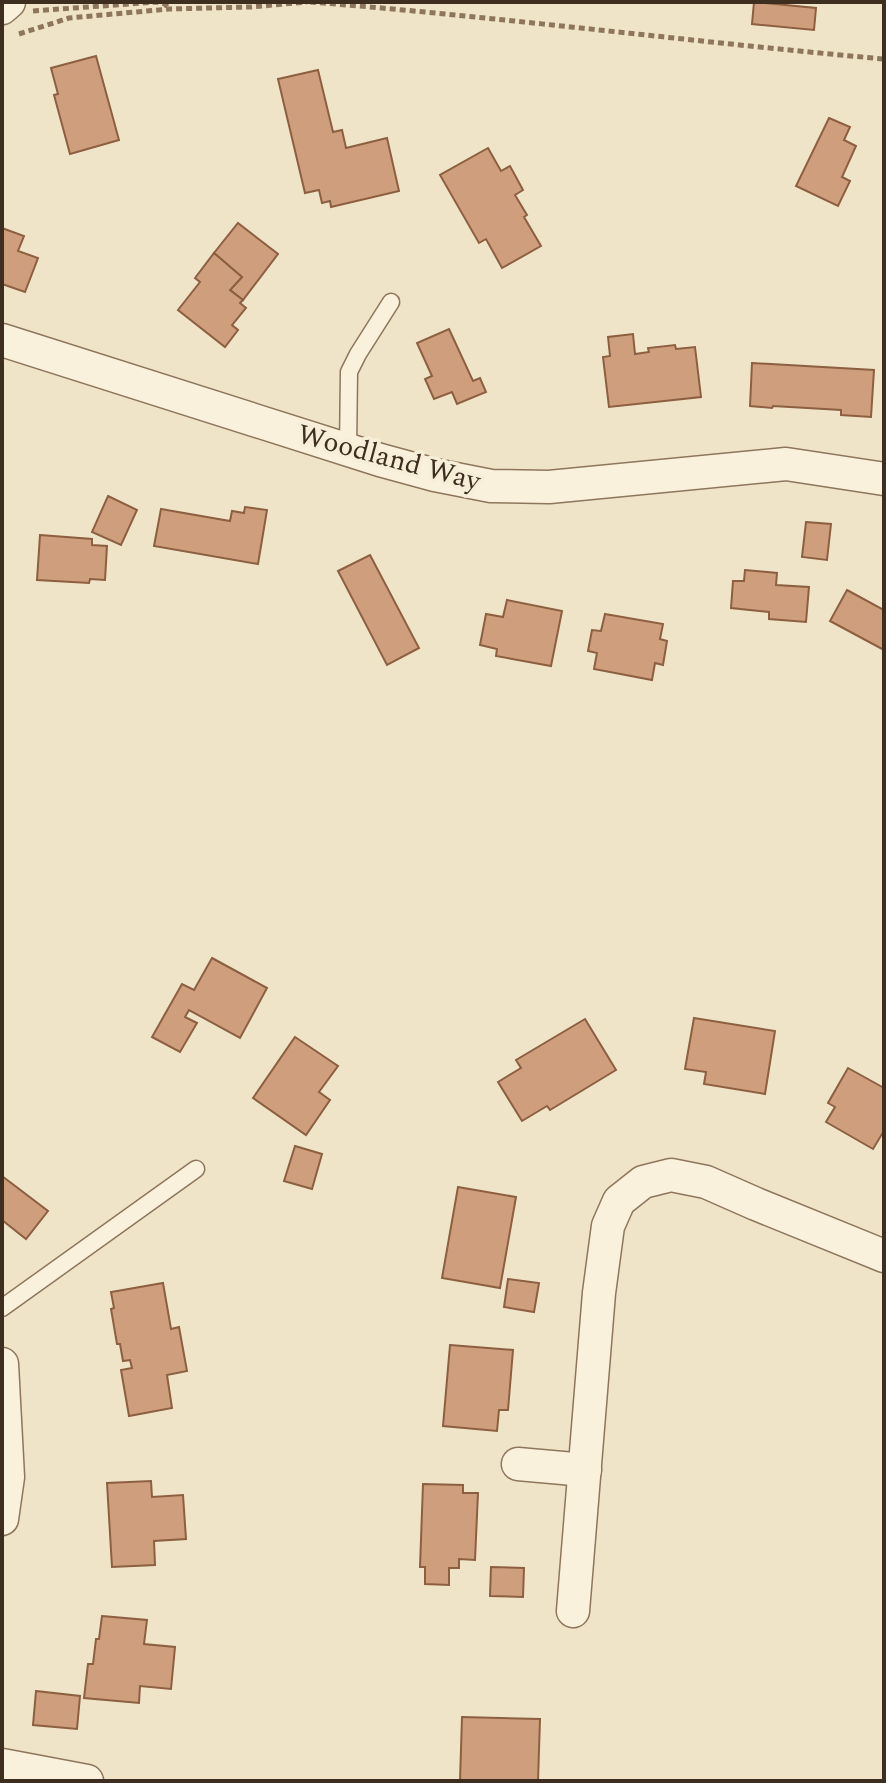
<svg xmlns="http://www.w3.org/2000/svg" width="886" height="1783" font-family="Spectral,serif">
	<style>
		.building { fill: #cf9f7d; stroke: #8d5f41; stroke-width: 2 }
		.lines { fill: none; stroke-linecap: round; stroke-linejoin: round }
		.service-casing { stroke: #8d765c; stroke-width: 19 }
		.minor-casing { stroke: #8d765c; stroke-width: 35 }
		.path { stroke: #8d765c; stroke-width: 5; stroke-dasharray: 6 4; stroke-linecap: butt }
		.service { stroke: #faf1dc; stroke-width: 16 }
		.minor { stroke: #faf1dc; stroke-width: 32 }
		.labels { text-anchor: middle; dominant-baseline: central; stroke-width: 7; stroke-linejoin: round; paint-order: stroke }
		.street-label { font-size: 28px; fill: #3d2e20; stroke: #f7eed8 }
	</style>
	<rect width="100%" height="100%" fill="#f0e4c8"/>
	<g class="building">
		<path d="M754 2 816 8 814 30 752 24Z"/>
		<path d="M96 56 119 140 70 154 54 95 58 94 51 68Z"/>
		<path d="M318 70 333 132 342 130 346 148 387 138 399 191 331 207 330 201 322 203 319 190 305 193 278 79Z"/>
		<path d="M829 118 850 127 844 140 856 146 842 177 850 181 838 206 796 186Z"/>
		<path d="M488 148 501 171 510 166 523 190 515 195 527 215 524 217 541 246 502 268 486 239 479 243 440 175Z"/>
		<path d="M238 223 278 254 243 300 230 290 242 277 214 253Z"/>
		<path d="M2 228 24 236 18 251 38 258 25 292 2 284Z"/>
		<path d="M214 253 242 277 230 290 243 300 240 303 246 308 232 325 238 330 225 347 178 310 200 282 195 278Z"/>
		<path d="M449 329 473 381 480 378 486 392 457 404 452 392 434 399 425 379 432 376 417 343Z"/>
		<path d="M633 334 635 354 649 352 648 348 675 345 676 349 695 347 701 397 609 407 603 357 610 356 608 337Z"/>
		<path d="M752 363 874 370 871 417 841 415V410L773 406 772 408 750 406Z"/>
		<path d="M108 496 137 510 121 545 92 532Z"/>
		<path d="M245 507 267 510 258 564 154 546 161 509 230 521 232 511 244 513Z"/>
		<path d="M806 522 831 524 827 560 802 557Z"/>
		<path d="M40 535 92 539V545L107 546 105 580 90 579 89 583 37 580Z"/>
		<path d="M370 555 419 648 387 665 338 571Z"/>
		<path d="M745 570 777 573 776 585 809 587 806 622 769 619V612L731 608 733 581H744Z"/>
		<path d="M847 590 884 610V650L830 621Z"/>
		<path d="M507 600 562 611 551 666 496 656 497 649 480 645 486 614 503 617Z"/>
		<path d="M605 614 663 624 660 639 667 641 663 665 655 663 652 680 594 669 597 653 588 651 592 630 601 631Z"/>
		<path d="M212 958 267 988 240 1038 189 1010 185 1017 197 1023 180 1052 152 1037 182 984 194 990Z"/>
		<path d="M694 1018 775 1031 765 1094 704 1084 706 1072 685 1069Z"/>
		<path d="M585 1019 616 1070 550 1110 547 1106 522 1121 498 1082 521 1068 516 1060Z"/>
		<path d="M295 1037 338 1066 319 1092 330 1100 306 1135 253 1098Z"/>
		<path d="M848 1068 884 1088V1135L882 1134 873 1149 826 1122 835 1107 828 1103Z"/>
		<path d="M295 1146 322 1154 312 1189 284 1181Z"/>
		<path d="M2 1176 48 1211 26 1239 2 1220Z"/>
		<path d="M458 1187 516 1197 500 1288 442 1278Z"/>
		<path d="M508 1279 539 1283 534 1312 504 1307Z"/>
		<path d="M163 1283 171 1329 179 1327 187 1371 167 1375 172 1408 129 1416 121 1370 132 1368 130 1360 123 1361 120 1344H117L111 1309 114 1308 111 1292Z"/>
		<path d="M450 1345 513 1350 508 1410H499L497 1431 443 1426Z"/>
		<path d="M151 1481 152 1497 183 1495 186 1539 154 1541 155 1565 112 1567 107 1483Z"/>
		<path d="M423 1484 463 1485V1493H478L475 1560 459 1559V1568H449V1585L425 1584V1567H420Z"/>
		<path d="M491 1567 524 1568 523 1597 490 1596Z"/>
		<path d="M102 1616 147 1620 144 1644 175 1647 171 1689 140 1686 139 1703 84 1698 88 1664H93L96 1639H99Z"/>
		<path d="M36 1691 80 1696 77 1729 33 1725Z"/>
		<path d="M462 1717 540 1719 538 1781H460Z"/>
	</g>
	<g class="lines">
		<g class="service-casing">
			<g id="service">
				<path d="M348 450 349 372 358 354 391 302"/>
				<path d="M2 1308 196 1169"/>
			</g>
		</g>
		<g class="minor-casing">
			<g id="minor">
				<path d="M2 8 9 2"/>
				<path d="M2 340 380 460 435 475 491 486 549 487 786 464 884 479"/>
				<path d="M2 1364 8 1477 2 1519"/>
				<path d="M518 1464 585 1470"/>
				<path d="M573 1611 599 1293 608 1226 619 1201 643 1182 671 1175 706 1182 756 1204 884 1256"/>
				<path d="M2 1765 87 1781"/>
			</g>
		</g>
		<g class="path">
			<path d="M310 2C502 17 692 42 884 59"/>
			<path d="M33 11 156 2 165 4 168 8"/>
			<path d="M19 34 69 18 169 9 251 7 307 2"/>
		</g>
		<use href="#service" class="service"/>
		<use href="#minor" class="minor"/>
	</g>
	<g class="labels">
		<g class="street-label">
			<text transform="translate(389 458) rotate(15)">Woodland Way</text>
		</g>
	</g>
	<rect width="886" height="1783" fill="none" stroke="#3d2e20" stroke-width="8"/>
</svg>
